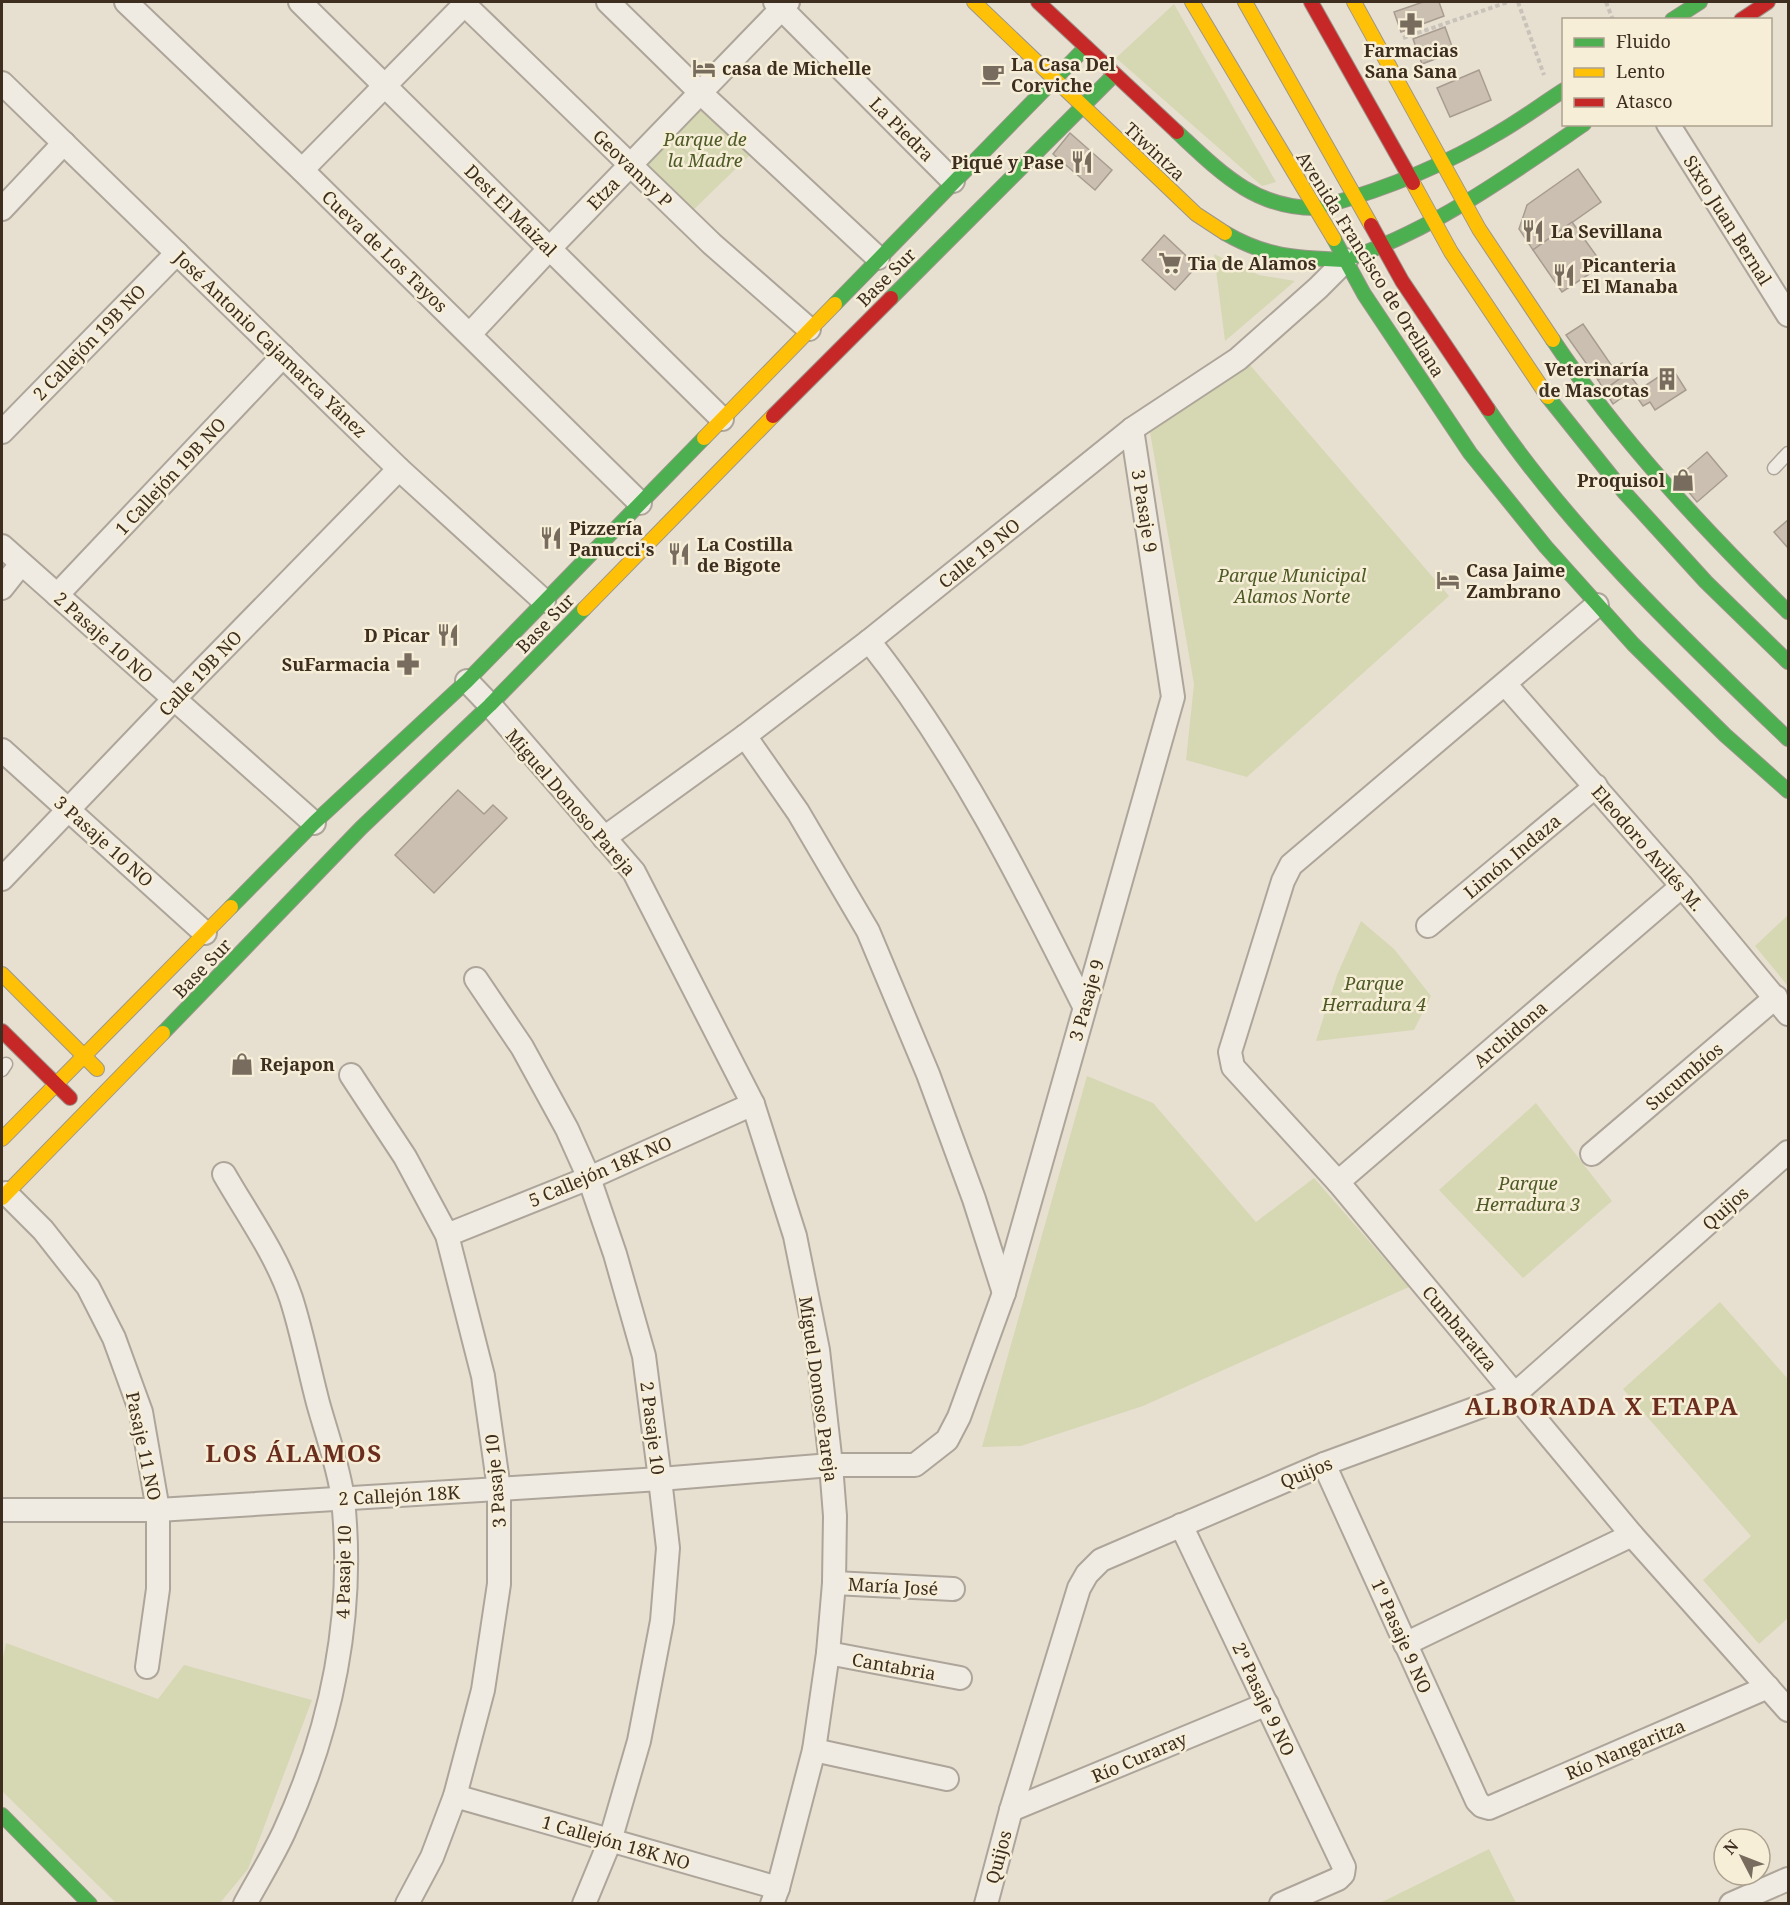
<svg xmlns="http://www.w3.org/2000/svg" width="1790" height="1905" font-family="'Noto Serif',serif">
	<style>
		.green { fill: #d6d7b3 }
		.building { fill: #cbbfb2; stroke: #a89c90; stroke-width: 1.5 }
		.lines { fill: none; stroke-linecap: round; stroke-linejoin: round }
		.lane-casing { stroke: #ada599; stroke-width: 15 }
		.street-casing { stroke: #ada599; stroke-width: 26 }
		.fast-casing { stroke: #9c958a; stroke-width: 16 }
		.slow-casing { stroke: #9c958a; stroke-width: 16 }
		.jam-casing { stroke: #9c958a; stroke-width: 16 }
		.path { stroke: #c8c2b9; stroke-width: 4; stroke-dasharray: 4.5 3; stroke-linecap: butt }
		.lane { stroke: #efebe3; stroke-width: 12 }
		.street { stroke: #efebe3; stroke-width: 22 }
		.fast { stroke: #4caf50; stroke-width: 14 }
		.slow { stroke: #ffc107; stroke-width: 14 }
		.jam { stroke: #c62828; stroke-width: 14 }
		.labels { text-anchor: middle; dominant-baseline: central; stroke-width: 5; stroke-linejoin: round; paint-order: stroke }
		.poi-label { font-size: 18px; font-weight: bold; fill: #3d2e20; stroke: #f7eed8; text-anchor: start }
		.street-label { font-size: 18px; fill: #3d2e20; stroke: #f7eed8 }
		.park-label { font-size: 18px; font-style: italic; fill: #4d5a26; stroke: #f7eed8 }
		.district-label { font-size: 24px; font-weight: bold; letter-spacing: 1.5px; fill: #6b2e1e; stroke: #f7eed8 }
	</style>
	<rect width="100%" height="100%" fill="#e7e0d1"/>
	<g class="green">
		<path d="M1174 4 1276 182 1262 186 1116 58Z"/>
		<path d="M706 98 755 150 685 218 638 168Z"/>
		<path d="M1214 254 1259 275 1295 281 1225 341Z"/>
		<path d="M1250 365 1449 596 1247 777 1186 760 1194 684 1150 432Z"/>
		<path d="M1788 915V986L1755 946Z"/>
		<path d="M1361 921 1394 949 1431 996 1414 1030 1316 1041 1337 975Z"/>
		<path d="M1087 1076 1153 1103 1256 1222 1314 1178 1409 1287 1143 1406 1021 1446 982 1447Z"/>
		<path d="M1536 1103 1612 1201 1523 1278 1439 1190Z"/>
		<path d="M1720 1302 1788 1379V1618L1759 1644 1703 1580 1751 1536 1623 1389Z"/>
		<path d="M6 1643 158 1699 184 1665 312 1700 248 1869 220 1903H116L2 1791V1663Z"/>
		<path d="M1489 1849 1516 1903H1380Z"/>
	</g>
	<g class="building">
		<path d="M1423 2H1439L1444 16 1401 32 1394 12Z"/>
		<path d="M1445 27 1454 52 1422 64 1413 39Z"/>
		<path d="M1479 70 1491 100 1450 117 1437 88Z"/>
		<path d="M1070 133 1112 170 1095 190 1053 154Z"/>
		<path d="M1578 169 1601 202 1533 250 1519 229 1527 205Z"/>
		<path d="M1572 222 1603 265 1562 292 1533 250Z"/>
		<path d="M1164 235 1197 266 1175 290 1142 260Z"/>
		<path d="M1583 324 1614 369 1598 380 1566 335Z"/>
		<path d="M1622 363 1628 373 1604 390 1598 380Z"/>
		<path d="M1672 368 1686 390 1655 410 1650 402 1643 406 1634 393Z"/>
		<path d="M1628 373 1638 386 1613 404 1604 390Z"/>
		<path d="M1707 452 1727 476 1697 502 1677 478Z"/>
		<path d="M1788 520V548L1774 532Z"/>
		<path d="M458 790 484 814 493 805 507 818 434 893 395 855Z"/>
	</g>
	<g class="lines">
		<g class="lane-casing">
			<g id="lane">
				<path d="M1774 468 1788 453"/>
				<path d="M2 1070 6 1064"/>
			</g>
		</g>
		<g class="street-casing">
			<g id="street">
				<path d="M126 2 302 170 640 503"/>
				<path d="M300 2 722 419"/>
				<path d="M462 2 712 244 809 329"/>
				<path d="M608 2 706 98 878 258"/>
				<path d="M775 2 953 181"/>
				<path d="M2 83 399 469 544 601"/>
				<path d="M1668 124 1788 315"/>
				<path d="M302 170 467 2"/>
				<path d="M2 209 64 143"/>
				<path d="M470 334 550 248 788 2"/>
				<path d="M2 432 177 253"/>
				<path d="M2 546 314 823"/>
				<path d="M2 588 21 564"/>
				<path d="M57 595 283 356"/>
				<path d="M1597 605 1291 865 1283 881 1230 1052 1233 1067 1338 1182 1632 1535 1788 1710"/>
				<path d="M869 641C957 752 1021 880 1084 1006"/>
				<path d="M467 681 490 705 634 872 753 1104 795 1236 818 1350 831 1465 835 1516 834 1583 828 1653 814 1750 778 1888 772 1904"/>
				<path d="M1505 684 1682 886 1788 1014"/>
				<path d="M745 736 798 812 868 931 928 1074 974 1199 1004 1293"/>
				<path d="M2 750 205 933"/>
				<path d="M604 838 745 736 869 641 1132 429 1238 359 1318 288 1346 260"/>
				<path d="M2 879 174 699 399 469"/>
				<path d="M1428 926 1596 786"/>
				<path d="M476 979 522 1047 567 1129 589 1178 615 1254 644 1356 660 1479 668 1548 662 1621 639 1741 610 1841 584 1904"/>
				<path d="M351 1075 405 1157 447 1235 483 1376 499 1489V1584L483 1690 455 1796 432 1857 407 1904"/>
				<path d="M1592 1154 1776 997"/>
				<path d="M224 1174C247 1214 276 1254 291 1298 302 1332 309 1369 318 1403 326 1432 340 1471 343 1500 355 1614 332 1728 284 1832 273 1856 258 1880 245 1904"/>
				<path d="M1338 1182 1682 886"/>
				<path d="M6 1193 43 1230 88 1287 114 1338 141 1412 158 1510V1589L147 1667"/>
				<path d="M447 1235 589 1178 753 1104"/>
				<path d="M1324 1464 1477 1801 1482 1806 1489 1808 1768 1687"/>
				<path d="M2 1510H158L660 1479 831 1465H915L947 1440 959 1417 1004 1293 1173 697 1132 429"/>
				<path d="M1181 1525 1344 1867 1343 1874 1338 1879 1281 1904"/>
				<path d="M834 1583 953 1589"/>
				<path d="M1405 1644 1632 1535"/>
				<path d="M828 1653 960 1678"/>
				<path d="M814 1750 947 1779"/>
				<path d="M455 1796 778 1888"/>
				<path d="M1011 1810 1267 1704"/>
				<path d="M986 1904 1011 1810 1079 1588 1087 1574 1101 1560 1324 1464 1515 1394 1788 1152"/>
				<path d="M1731 1904 1788 1879"/>
			</g>
		</g>
		<g class="fast-casing">
			<g id="fast">
				<path d="M1672 20 1700 2"/>
				<path d="M1177 132C1220 172 1255 209 1317 208"/>
				<path d="M1328 205C1388 188 1445 165 1498 133 1521 120 1542 104 1564 90"/>
				<path d="M1225 233C1268 258 1298 258 1346 260"/>
				<path d="M1334 239 1364 294 1470 453 1546 547 1633 644 1725 735 1788 791"/>
				<path d="M1356 256C1440 225 1511 174 1584 124"/>
				<path d="M891 298 1114 75"/>
				<path d="M835 304 1086 47"/>
				<path d="M1553 340C1620 440 1703 528 1788 612"/>
				<path d="M1548 397 1624 492 1706 582 1788 662"/>
				<path d="M1488 409C1572 533 1681 636 1788 739"/>
				<path d="M231 907 314 823 467 681 704 438"/>
				<path d="M163 1033 361 828 490 705 584 609"/>
				<path d="M2 1815 90 1904"/>
			</g>
		</g>
		<g class="slow-casing">
			<g id="slow">
				<path d="M974 2 1196 214 1225 233"/>
				<path d="M1192 2 1334 239"/>
				<path d="M1245 2 1371 225"/>
				<path d="M1354 2 1479 229 1553 340"/>
				<path d="M1413 183 1451 252 1548 397"/>
				<path d="M704 438 835 304"/>
				<path d="M584 609 773 416"/>
				<path d="M2 974 97 1069"/>
				<path d="M2 1139 231 907"/>
				<path d="M2 1198 163 1033"/>
			</g>
		</g>
		<g class="jam-casing">
			<g id="jam">
				<path d="M1038 2 1177 132"/>
				<path d="M1311 2 1413 183"/>
				<path d="M1741 20 1768 2"/>
				<path d="M1371 225 1402 281 1488 409"/>
				<path d="M773 416 891 298"/>
				<path d="M2 1031 70 1098"/>
			</g>
		</g>
		<g class="path">
			<path d="M1518 2 1544 75"/>
			<path d="M1606 2 1613 20"/>
			<path d="M1403 38 1508 2"/>
		</g>
		<use href="#lane" class="lane"/>
		<use href="#street" class="street"/>
		<use href="#fast" class="fast"/>
		<use href="#slow" class="slow"/>
		<use href="#jam" class="jam"/>
	</g>
	<defs>
		<g id="pharmacy-bare" transform="scale(1.8)"><path d="M-2-6h4v4h4v4h-4v4h-4v-4h-4v-4h4Z" fill="#786c5e" stroke="#f7eed8" stroke-width="2.5" paint-order="stroke"/></g>
		<g id="hotel-bare" transform="scale(1.8)"><path d="M-6-4.5h1.5V1H6V5H4.5V3h-9V5H-6ZM-4 0a1.8 1.8 0 1 1 3.6 0ZM.5 0V-2.5h3Q6-2.5 6 0Z" fill="#786c5e" stroke="#f7eed8" stroke-width="2.5" paint-order="stroke"/></g>
		<g id="cafe-bare" transform="scale(1.8)"><path d="M-5.5-4.5H6V0H3Q3 3.5 0 3.5H-2.5Q-5.5 3.5-5.5 0ZM3-3.2v2h1.7v-2ZM-6 4.5H4V6H-6Z" fill="#786c5e" stroke="#f7eed8" stroke-width="2.5" paint-order="stroke"/></g>
		<g id="restaurant-bare" transform="scale(1.8)"><path d="M-5-6h1v4h1v-4h1v4h1v-4h1v5L-1.5 .5V6h-2V.5L-5-1ZM5-6V6H3V1.5H1.5Q1.5-4 5-6Z" fill="#786c5e" stroke="#f7eed8" stroke-width="2.5" paint-order="stroke"/></g>
		<g id="supermarket-bare" transform="scale(1.8)"><path d="M-6-5.5h2.5l.6 2H6L4.5 2H-2.5L-4.4-4H-6ZM-1.5 3.2a1.3 1.3 0 1 0 .1 0ZM3 3.2a1.3 1.3 0 1 0 .1 0Z" fill="#786c5e" stroke="#f7eed8" stroke-width="2.5" paint-order="stroke"/></g>
		<g id="building-bare" transform="scale(1.8)"><path d="M-4-6H4V6H1V3H-1V6H-4ZM-2.5-4.3h1.7v1.8h-1.7ZM.8-4.3h1.7v1.8H.8ZM-2.5-1h1.7V.8h-1.7ZM.8-1h1.7V.8H.8Z" fill="#786c5e" stroke="#f7eed8" stroke-width="2.5" paint-order="stroke"/></g>
		<g id="shop-bare" transform="scale(1.8)"><path d="M-5-2.5h2.3a2.7 3.5 0 0 1 5.4 0H5L5.5 6h-11ZM-1.5-2.5h3a1.5 2.3 0 0 0-3 0Z" fill="#786c5e" stroke="#f7eed8" stroke-width="2.5" paint-order="stroke"/></g>
	</defs>
	<g fill-rule="evenodd">
		<use href="#pharmacy-bare" x="1411" y="24"/>
		<use href="#hotel-bare" x="704" y="68"/>
		<use href="#cafe-bare" x="993" y="74"/>
		<use href="#restaurant-bare" x="1082" y="162"/>
		<use href="#restaurant-bare" x="1533" y="231"/>
		<use href="#supermarket-bare" x="1170" y="263"/>
		<use href="#restaurant-bare" x="1564" y="275"/>
		<use href="#building-bare" x="1667" y="379"/>
		<use href="#shop-bare" x="1683" y="480"/>
		<use href="#restaurant-bare" x="551" y="538"/>
		<use href="#restaurant-bare" x="679" y="554"/>
		<use href="#hotel-bare" x="1448" y="580"/>
		<use href="#restaurant-bare" x="448" y="635"/>
		<use href="#pharmacy-bare" x="408" y="664"/>
		<use href="#shop-bare" x="242" y="1064"/>
	</g>
	<g class="labels">
		<g class="poi-label">
			<text x="1411" y="50" text-anchor="middle">Farmacias<tspan x="1411" dy="21">Sana Sana</tspan></text>
			<text x="1011" y="64">La Casa Del<tspan x="1011" dy="21">Corviche</tspan></text>
			<text x="722" y="68">casa de Michelle</text>
			<text x="1064" y="162" text-anchor="end">Piqué y Pase</text>
			<text x="1551" y="231">La Sevillana</text>
			<text x="1188" y="263">Tia de Alamos</text>
			<text x="1582" y="265">Picanteria<tspan x="1582" dy="21">El Manaba</tspan></text>
			<text x="1649" y="369" text-anchor="end">Veterinaría<tspan x="1649" dy="21">de Mascotas</tspan></text>
			<text x="1665" y="480" text-anchor="end">Proquisol</text>
			<text x="569" y="528">Pizzería<tspan x="569" dy="21">Panucci's</tspan></text>
			<text x="697" y="544">La Costilla<tspan x="697" dy="21">de Bigote</tspan></text>
			<text x="1466" y="570">Casa Jaime<tspan x="1466" dy="21">Zambrano</tspan></text>
			<text x="430" y="635" text-anchor="end">D Picar</text>
			<text x="390" y="664" text-anchor="end">SuFarmacia</text>
			<text x="260" y="1064">Rejapon</text>
		</g>
		<g class="street-label">
			<text transform="translate(902 129) rotate(45)">La Piedra</text>
			<text transform="translate(1155 151) rotate(43)">Tiwintza</text>
			<text transform="translate(633 168) rotate(44)">Geovanny P</text>
			<text transform="translate(603 193) rotate(-46)">Etza</text>
			<text transform="translate(511 210) rotate(45)">Dest El Maizal</text>
			<text transform="translate(1728 220) rotate(58)">Sixto Juan Bernal</text>
			<text transform="translate(385 251) rotate(44)">Cueva de Los Tayos</text>
			<text transform="translate(1371 264) rotate(58)">Avenida Francisco de Orellana</text>
			<text transform="translate(886 277) rotate(-45)">Base Sur</text>
			<text transform="translate(89 342) rotate(-46)">2 Callejón 19B NO</text>
			<text transform="translate(271 344) rotate(44)">José Antonio Cajamarca Yánez</text>
			<text transform="translate(170 476) rotate(-47)">1 Callejón 19B NO</text>
			<text transform="translate(1145 511) rotate(81)">3 Pasaje 9</text>
			<text transform="translate(979 553) rotate(-39)">Calle 19 NO</text>
			<text transform="translate(545 623) rotate(-46)">Base Sur</text>
			<text transform="translate(104 637) rotate(42)">2 Pasaje 10 NO</text>
			<text transform="translate(200 673) rotate(-46)">Calle 19B NO</text>
			<text transform="translate(571 802) rotate(49)">Miguel Donoso Pareja</text>
			<text transform="translate(104 841) rotate(42)">3 Pasaje 10 NO</text>
			<text transform="translate(1648 848) rotate(49)">Eleodoro Avilés M.</text>
			<text transform="translate(1512 856) rotate(-40)">Limón Indaza</text>
			<text transform="translate(202 968) rotate(-46)">Base Sur</text>
			<text transform="translate(1086 1000) rotate(-74)">3 Pasaje 9</text>
			<text transform="translate(1510 1034) rotate(-41)">Archidona</text>
			<text transform="translate(1684 1076) rotate(-40)">Sucumbíos</text>
			<text transform="translate(600 1171) rotate(-23)">5 Callejón 18K NO</text>
			<text transform="translate(1725 1208) rotate(-42)">Quijos</text>
			<text transform="translate(1460 1328) rotate(50)">Cumbaratza</text>
			<text transform="translate(819 1389) rotate(82)">Miguel Donoso Pareja</text>
			<text transform="translate(653 1428) rotate(83)">2 Pasaje 10</text>
			<text transform="translate(144 1446) rotate(78)">Pasaje 11 NO</text>
			<text transform="translate(1306 1472) rotate(-22)">Quijos</text>
			<text transform="translate(495 1481) rotate(-95)">3 Pasaje 10</text>
			<text transform="translate(399 1495) rotate(-3)">2 Callejón 18K</text>
			<text transform="translate(343 1572) rotate(-89)">4 Pasaje 10</text>
			<text transform="translate(893 1586) rotate(3)">María José</text>
			<text transform="translate(1402 1636) rotate(66)">1º Pasaje 9 NO</text>
			<text transform="translate(894 1666) rotate(10)">Cantabria</text>
			<text transform="translate(1264 1699) rotate(65)">2º Pasaje 9 NO</text>
			<text transform="translate(1625 1749) rotate(-23)">Río Nangaritza</text>
			<text transform="translate(1139 1757) rotate(-23)">Río Curaray</text>
			<text transform="translate(616 1842) rotate(16)">1 Callejón 18K NO</text>
			<text transform="translate(998 1857) rotate(-75)">Quijos</text>
		</g>
		<g class="park-label">
			<text x="705" y="139">Parque de<tspan x="705" dy="21">la Madre</tspan></text>
			<text x="1292" y="575">Parque Municipal<tspan x="1292" dy="21">Alamos Norte</tspan></text>
			<text x="1374" y="983">Parque<tspan x="1374" dy="21">Herradura 4</tspan></text>
			<text x="1528" y="1183">Parque<tspan x="1528" dy="21">Herradura 3</tspan></text>
		</g>
		<g class="district-label">
			<text x="1602" y="1405">ALBORADA X ETAPA</text>
			<text x="294" y="1452">LOS ÁLAMOS</text>
		</g>
	</g>
	<rect width="1790" height="1905" fill="none" stroke="#3d2e20" stroke-width="6"/>
	<rect x="1562" y="18" width="210" height="108" fill="#f7eed8" stroke="#ada18e" stroke-width="1.5"/>
	<rect x="1574" y="38" width="30" height="9" fill="#4caf50" stroke="#ada18e" stroke-width="1.5"/>
	<text x="1616" y="48" font-size="18" fill="#3d2e20">Fluido</text>
	<rect x="1574" y="68" width="30" height="9" fill="#ffc107" stroke="#ada18e" stroke-width="1.5"/>
	<text x="1616" y="78" font-size="18" fill="#3d2e20">Lento</text>
	<rect x="1574" y="98" width="30" height="9" fill="#c62828" stroke="#ada18e" stroke-width="1.5"/>
	<text x="1616" y="108" font-size="18" fill="#3d2e20">Atasco</text>
	<g transform="translate(1742 1857) rotate(312)"><circle r="28" fill="#f7eed8" stroke="#ada18e" stroke-width="1.5"/>
	<path d="M0-4.5L10 22L0 15L-10 22Z" fill="#786c5e"/>
	<text y="-9" font-size="16" font-weight="bold" text-anchor="middle" fill="#3d2e20">N</text>
	</g>
</svg>
